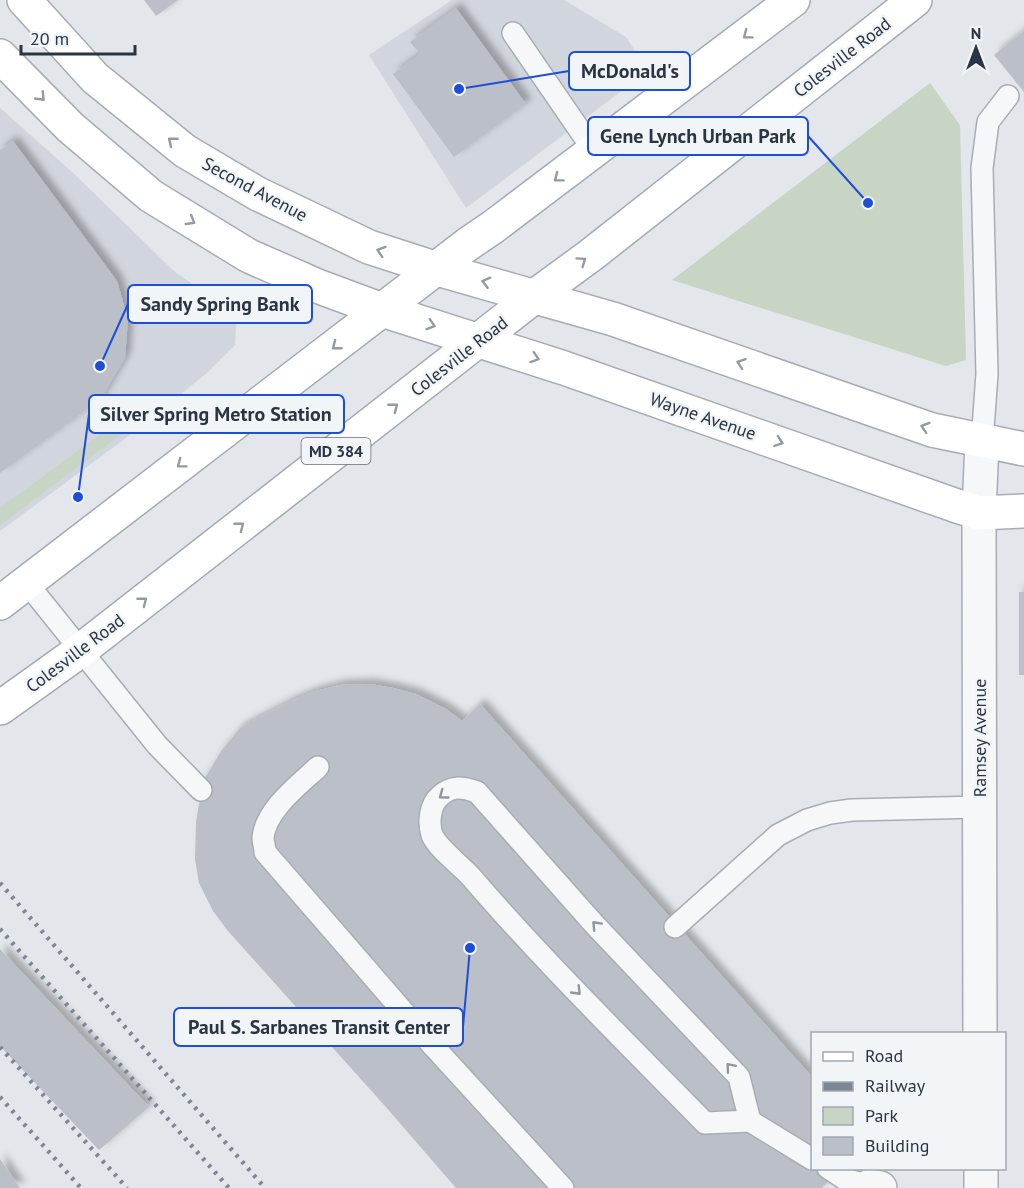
<svg xmlns="http://www.w3.org/2000/svg" width="1024" height="1188" font-family="'PT Sans',sans-serif">
	<style>
		.built { fill: #d1d5dd }
		.green { fill: #c8d5c4 }
		.building { fill: #babfc8; filter: url(#shadow) }
		.lines { fill: none; stroke-linecap: round; stroke-linejoin: round }
		.lane-casing { stroke: #a8adb5; stroke-width: 24 }
		.street-casing { stroke: #a8adb5; stroke-width: 36 }
		.secondary-casing { stroke: #a8adb5; stroke-width: 36 }
		.primary-casing { stroke: #a2abb7; stroke-width: 36 }
		.lane { stroke: #f5f7f9; stroke-width: 21 }
		.street { stroke: #f5f7f9; stroke-width: 33 }
		.secondary { stroke: #fff; stroke-width: 33 }
		.primary { stroke: #fff; stroke-width: 33 }
		.rail { stroke: #7c8695; stroke-width: 4.5; stroke-dasharray: 3 6; stroke-linecap: butt }
		.oneway { stroke: #949aa1 }
		.oneway2 { stroke: #90969e }
		.labels { text-anchor: middle; dominant-baseline: central; stroke-width: 4.5; stroke-linejoin: round; paint-order: stroke }
		.shield { fill: #f2f5f8; stroke: #666e79; stroke-width: 1.5 }
		.shield-label { font-size: 16px; font-weight: bold; fill: #2a3443 }
		.street-label { font-size: 18px; fill: #2a3443; stroke: #f2f5f8 }
		.leader { fill: none; stroke: #1d4ed8; stroke-width: 2 }
		.callout-dot { fill: #1d4ed8; stroke: #f2f5f8; stroke-width: 2 }
		.callout { fill: #f2f5f8; stroke: #1d4ed8; stroke-width: 2 }
		.callout-label { font-size: 20px; text-anchor: middle; font-weight: bold; fill: #2a3443 }
	</style>
	<defs>
		<filter id="shadow"><feDropShadow dx="5.5" dy="-5.5" stdDeviation="3" flood-color="#0004"/></filter>
	</defs>
	<rect width="100%" height="100%" fill="#e3e6eb"/>
	<g class="built">
		<path d="M452 0H564L626 37 648 71 466 208 369 55Z"/>
		<path d="M0 108 71 171 176 273 220 302 236 324 235 345 207 373 122 441 0 531Z"/>
	</g>
	<g class="green">
		<path d="M930 83 960 125 966 360 946 366 672 280Z"/>
		<path d="M125 416 134 425 0 525V508Z"/>
	</g>
	<g class="building">
		<path d="M144 0H178L156 16Z"/>
		<path d="M456 8 526 104 454 157 393 74 420 54 410 42Z"/>
		<path d="M1024 31V92L994 55Z"/>
		<path d="M13 141 117 281 128 319 125 358 100 400 0 473V150Z"/>
		<rect x="1019" y="592" width="5" height="83"/>
		<path d="M370 684 393 688 416 694 446 709 462 721 480 704 812 1077V1168H842L822 1188H456L385 1106 228 931 213 911 199 883 195 859 196 822 203 781 222 750 240 728 291 701 316 691 340 685Z"/>
		<path d="M0 949 149 1107 99 1150 0 1046Z"/>
		<path d="M0 1159 20 1188H0Z"/>
	</g>
	<g class="lines">
		<g class="lane-casing">
			<g id="lane">
				<path d="M513 33 594 151"/>
				<path d="M982 442 987 374 982 168 988 122 1008 96"/>
				<path d="M26 582 157 745 201 790"/>
				<path d="M318 767C300 784 265 810 263 838 263 842 265 847 265 852L434 1047 563 1188"/>
				<path d="M675 927 778 835 807 820 830 813 852 810 979 807"/>
				<path d="M750 1121 739 1077 594 924 477 792C462 787 451 785 439 797 430 805 428 823 432 835 438 849 462 866 472 878 546 964 627 1043 705 1123L750 1121 812 1159"/>
				<path d="M828 1168 845 1179 870 1186"/>
			</g>
		</g>
		<g class="street-casing">
			<g id="street">
				<path d="M980 1034 979 513 982 442"/>
				<path d="M981 1168V1188"/>
				<path d="M868 1188 870 1186 880 1188"/>
			</g>
		</g>
		<g class="secondary-casing">
			<g id="secondary">
				<path d="M24 0 95 78 185 151 258 194 369 247 437 269 613 319 932 430 1024 449"/>
				<path d="M0 56 70 127 151 196 249 256 320 287 382 310 564 368 957 506 979 513 1024 511"/>
			</g>
		</g>
		<g class="primary-casing">
			<g id="primary">
				<path d="M0 603 468 244 493 227 793 0"/>
				<path d="M0 708 81 650 535 296 591 255 915 0"/>
			</g>
		</g>
		<use href="#lane" class="lane"/>
		<use href="#street" class="street"/>
		<use href="#secondary" class="secondary"/>
		<use href="#primary" class="primary"/>
		<g class="rail">
			<path d="M0 883 265 1188"/>
			<path d="M0 929 229 1188"/>
			<path d="M0 1047 127 1188"/>
			<path d="M0 1097 81 1188"/>
		</g>
	</g>
	<defs><path id="oneway-chevron" d="M-2-3.5L2.5 0L-2 3.5" fill="none" stroke-width="1.6" stroke-linecap="round" stroke-linejoin="round" transform="scale(1.5)"/></defs>
	<g class="oneway">
		<use href="#oneway-chevron" transform="translate(747 35) rotate(143)"/>
		<use href="#oneway-chevron" transform="translate(41 97) rotate(46)"/>
		<use href="#oneway-chevron" transform="translate(172 141) rotate(-141)"/>
		<use href="#oneway-chevron" transform="translate(558 178) rotate(143)"/>
		<use href="#oneway-chevron" transform="translate(191 221) rotate(31)"/>
		<use href="#oneway-chevron" transform="translate(381 251) rotate(-162)"/>
		<use href="#oneway-chevron" transform="translate(582 261) rotate(-35)"/>
		<use href="#oneway-chevron" transform="translate(486 282) rotate(-165)"/>
		<use href="#oneway-chevron" transform="translate(431 325) rotate(18)"/>
		<use href="#oneway-chevron" transform="translate(336 346) rotate(142)"/>
		<use href="#oneway-chevron" transform="translate(535 358) rotate(18)"/>
		<use href="#oneway-chevron" transform="translate(741 363) rotate(-161)"/>
		<use href="#oneway-chevron" transform="translate(394 407) rotate(-38)"/>
		<use href="#oneway-chevron" transform="translate(925 427) rotate(-162)"/>
		<use href="#oneway-chevron" transform="translate(779 442) rotate(19)"/>
		<use href="#oneway-chevron" transform="translate(181 464) rotate(143)"/>
		<use href="#oneway-chevron" transform="translate(240 526) rotate(-38)"/>
		<use href="#oneway-chevron" transform="translate(143 601) rotate(-38)"/>
	</g>
	<g class="oneway2">
		<use href="#oneway-chevron" transform="translate(443 795) rotate(144)"/>
		<use href="#oneway-chevron" transform="translate(596 925) rotate(-133)"/>
		<use href="#oneway-chevron" transform="translate(577 991) rotate(46)"/>
		<use href="#oneway-chevron" transform="translate(730 1067) rotate(-131)"/>
	</g>
	<g class="labels">
		<rect class="shield" x="301.5" y="438" width="69" height="26" rx="4.5"/>
		<g class="shield-label">
			<text x="336" y="451">MD 384</text>
		</g>
		<g class="street-label">
			<text transform="translate(842 57) rotate(-38)">Colesville Road</text>
			<text transform="translate(255 189) rotate(28)">Second Avenue</text>
			<text transform="translate(459 356) rotate(-38)">Colesville Road</text>
			<text transform="translate(703 416) rotate(19)">Wayne Avenue</text>
			<text transform="translate(75 653) rotate(-37)">Colesville Road</text>
			<text transform="translate(979 738) rotate(-90)">Ramsey Avenue</text>
		</g>
	</g>
	<path class="leader" d="M459 89L569 71M868 203L808 136M100 366L128 304M78 497L89 414M470 948L463 1027"/>
	<g class="callout-dot">
		<circle cx="459" cy="89" r="6"/>
		<circle cx="868" cy="203" r="6"/>
		<circle cx="100" cy="366" r="6"/>
		<circle cx="78" cy="497" r="6"/>
		<circle cx="470" cy="948" r="6"/>
	</g>
	<g class="callout">
		<rect x="569" y="52" width="121" height="38" rx="6"/>
		<rect x="588" y="117" width="220" height="38" rx="6"/>
		<rect x="128" y="285" width="184" height="38" rx="6"/>
		<rect x="89" y="395" width="255" height="38" rx="6"/>
		<rect x="174" y="1008" width="289" height="38" rx="6"/>
	</g>
	<g class="callout-label">
		<text x="630" y="78">McDonald's</text>
		<text x="698" y="143">Gene Lynch Urban Park</text>
		<text x="220" y="311">Sandy Spring Bank</text>
		<text x="216" y="421">Silver Spring Metro Station</text>
		<text x="319" y="1034">Paul S. Sarbanes Transit Center</text>
	</g>
	<rect x="811" y="1032" width="195" height="138" fill="#f2f5f8" stroke="#a2a8b0" stroke-width="1.5"/>
	<rect x="823" y="1052" width="30" height="9" fill="#ffffff" stroke="#a2a8b0" stroke-width="1.5"/>
	<text x="865" y="1062" font-size="18" fill="#2a3443">Road</text>
	<rect x="823" y="1082" width="30" height="9" fill="#7c8695" stroke="#a2a8b0" stroke-width="1.5"/>
	<text x="865" y="1092" font-size="18" fill="#2a3443">Railway</text>
	<rect x="823" y="1107" width="30" height="18" fill="#c8d5c4" stroke="#a2a8b0" stroke-width="1.5"/>
	<text x="865" y="1122" font-size="18" fill="#2a3443">Park</text>
	<rect x="823" y="1137" width="30" height="18" fill="#babfc8" stroke="#a2a8b0" stroke-width="1.5"/>
	<text x="865" y="1152" font-size="18" fill="#2a3443">Building</text>
	<g transform="translate(976 48)" stroke="#f2f5f8" stroke-width="4.5" paint-order="stroke">
	<path d="M0-4.5L10 22L0 15L-10 22Z" fill="#2a3443"/>
	<text y="-9" font-size="16" font-weight="bold" text-anchor="middle" fill="#2a3443">N</text>
	</g>
	<path d="M21 45v9h114v-9" fill="none" stroke="#2a3443" stroke-width="3"/>
	<text x="30" y="45" font-size="18" fill="#2a3443" stroke="#f2f5f8" stroke-width="4.5" paint-order="stroke">20 m</text>
</svg>
